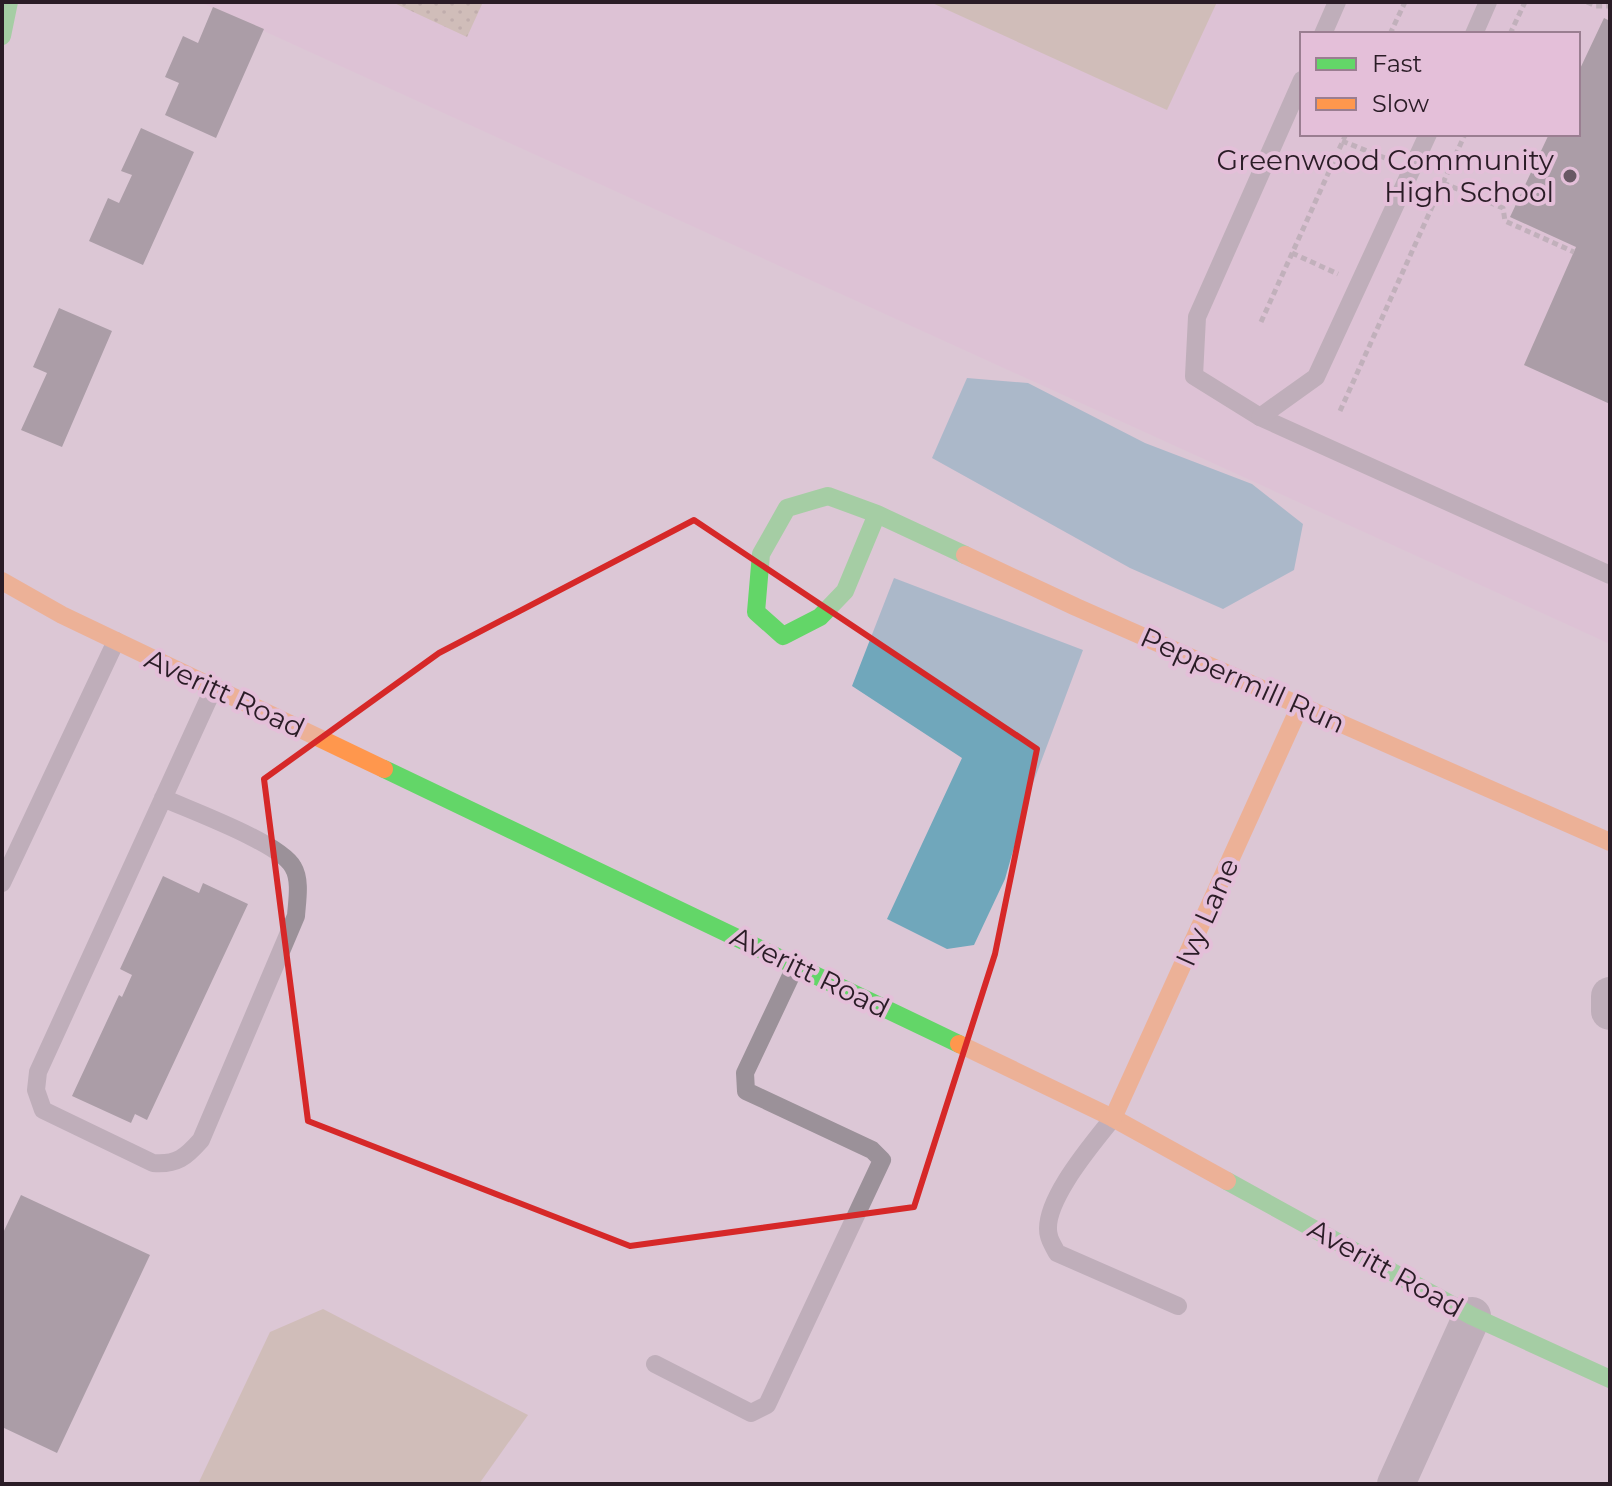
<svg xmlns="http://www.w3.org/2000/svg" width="1612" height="1486" font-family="Montserrat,sans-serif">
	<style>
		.built { fill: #debdd4; fill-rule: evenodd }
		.green { fill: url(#green-dots) }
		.pitch { fill: #c2b197 }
		.water { fill: #70a7bb }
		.building { fill: #6f6c6f }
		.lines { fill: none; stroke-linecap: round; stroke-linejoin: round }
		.path { stroke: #a0959c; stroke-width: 5; stroke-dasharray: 6 4; stroke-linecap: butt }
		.lane { stroke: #9b9199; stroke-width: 18 }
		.street { stroke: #9b9199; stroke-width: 38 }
		.fast { stroke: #63d668; stroke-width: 18 }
		.slow { stroke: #ff974d; stroke-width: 18 }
		.marked { fill: none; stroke: #d62828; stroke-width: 6; stroke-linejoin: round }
		.poi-dot { fill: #685864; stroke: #e4bfd9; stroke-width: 3 }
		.labels { text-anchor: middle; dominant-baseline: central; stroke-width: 8; stroke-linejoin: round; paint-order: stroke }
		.poi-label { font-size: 28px; fill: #2a1c26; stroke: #e4bfd9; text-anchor: end }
		.street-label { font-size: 28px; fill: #2a1c26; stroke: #e4bfd9 }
	</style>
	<defs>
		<pattern id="green-dots" width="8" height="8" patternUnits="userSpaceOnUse" patternTransform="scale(2)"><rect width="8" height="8" fill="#c2b197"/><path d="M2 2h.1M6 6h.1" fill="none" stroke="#9e8f7b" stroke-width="1.8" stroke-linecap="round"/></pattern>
	</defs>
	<rect width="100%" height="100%" fill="#dcc7d6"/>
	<path class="built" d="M200 2H1610V644ZM1302 34H1578V134H1302Z"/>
	<path class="green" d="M392 2H483L467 37Z"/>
	<g class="pitch">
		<path d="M930 2H1217L1167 110Z"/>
		<path d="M323 1309 528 1415 479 1484H198L270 1332Z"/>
	</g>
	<g class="water">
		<path d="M967 378 1028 383 1145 443 1252 484 1303 524 1294 570 1223 609 1130 568 932 458Z"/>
		<path d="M894 578 1083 650 1030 791 1005 879 974 945 947 949 887 919 962 758 852 686Z"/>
	</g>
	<g class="building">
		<path d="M213 7 264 29 216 138 165 115 179 83 165 77 183 36 198 43Z"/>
		<path d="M1604 18 1610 21V404L1524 365 1576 247 1510 217 1549 134H1578V73Z"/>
		<path d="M141 128 194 152 143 265 89 241 108 198 119 203 132 175 121 171Z"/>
		<path d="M59 308 112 331 62 447 21 430 47 373 33 367Z"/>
		<path d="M163 876 199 893 203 883 248 904 147 1120 135 1114 131 1123 72 1096 119 995 122 997 132 975 120 969Z"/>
		<path d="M21 1195 150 1255 57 1453 2 1427V1235Z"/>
	</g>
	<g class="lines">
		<g class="path">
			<path d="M1587 2 1596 6H1610"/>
			<path d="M1390 34 1405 2"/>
			<path d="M1510 34 1525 2"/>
			<path d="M1342 141 1390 160"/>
			<path d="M1443 183 1503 208 1505 221 1574 252"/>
			<path d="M1292 253 1338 274"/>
			<path d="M1261 322 1346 134"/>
			<path d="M1340 411 1465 134"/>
		</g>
		<g class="lane">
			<path d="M1323 34 1337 2"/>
			<path d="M1474 34 1488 2"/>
			<path d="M1302 80 1197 317 1194 376 1260 417 1610 575"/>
			<path d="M1260 417 1316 377 1428 134"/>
			<path d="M163 798C192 811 280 843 293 867 301 880 297 901 296 916L201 1140C186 1157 177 1165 153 1163L43 1110 36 1090 38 1072 214 687"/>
			<path d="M2 883 116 641"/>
			<path d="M1113 1118C1094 1142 1040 1204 1049 1236 1050 1241 1054 1247 1057 1253L1178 1306"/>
			<path d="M655 1364 751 1413 767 1405 882 1160 872 1150 746 1091 745 1073 796 965"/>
		</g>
		<g class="street">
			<path d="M1610 996V1011"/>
			<path d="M1396 1484 1472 1316"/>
		</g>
		<g class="fast">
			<path d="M2 36 9 2"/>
			<path d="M877 514 845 591 820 617 783 636 756 612 761 554 787 508 828 496 877 514 965 555"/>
			<path d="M384 769 959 1044"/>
			<path d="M1227 1181 1472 1316 1610 1379"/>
		</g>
		<g class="slow">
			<path d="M965 555 1076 607 1610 842"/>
			<path d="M2 581 62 615 384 769"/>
			<path d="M959 1044 1113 1118 1227 1181"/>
			<path d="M1113 1118 1300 706"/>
		</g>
	</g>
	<path d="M0 0H1612V1486H0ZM694 520 1037 749 995 954 914 1207 630 1246 308 1121 264 779 439 653Z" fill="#dcc7d6" fill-opacity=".55" fill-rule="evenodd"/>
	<path class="marked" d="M694 520 1037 749 995 954 914 1207 630 1246 308 1121 264 779 439 653Z"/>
	<circle class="poi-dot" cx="1570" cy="176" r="8"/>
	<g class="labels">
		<g class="poi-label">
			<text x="1554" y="160">Greenwood Community<tspan x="1554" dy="32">High School</tspan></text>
		</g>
		<g class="street-label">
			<text transform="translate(1243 680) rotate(24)">Peppermill Run</text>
			<text transform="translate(225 693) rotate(25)">Averitt Road</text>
			<text transform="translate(1207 912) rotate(-66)">Ivy Lane</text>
			<text transform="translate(810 972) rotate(26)">Averitt Road</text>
			<text transform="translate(1386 1268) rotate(29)">Averitt Road</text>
		</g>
	</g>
	<rect width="1612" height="1486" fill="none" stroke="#2a1c26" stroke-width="8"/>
	<rect x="1300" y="32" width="280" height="104" fill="#e4bfd9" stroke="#9a7e91" stroke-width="2"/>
	<rect x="1316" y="58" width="40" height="12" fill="#63d668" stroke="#9a7e91" stroke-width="2"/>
	<text x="1372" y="72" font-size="24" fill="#2a1c26">Fast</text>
	<rect x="1316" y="98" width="40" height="12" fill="#ff974d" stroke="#9a7e91" stroke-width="2"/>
	<text x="1372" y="112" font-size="24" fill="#2a1c26">Slow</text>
</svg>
